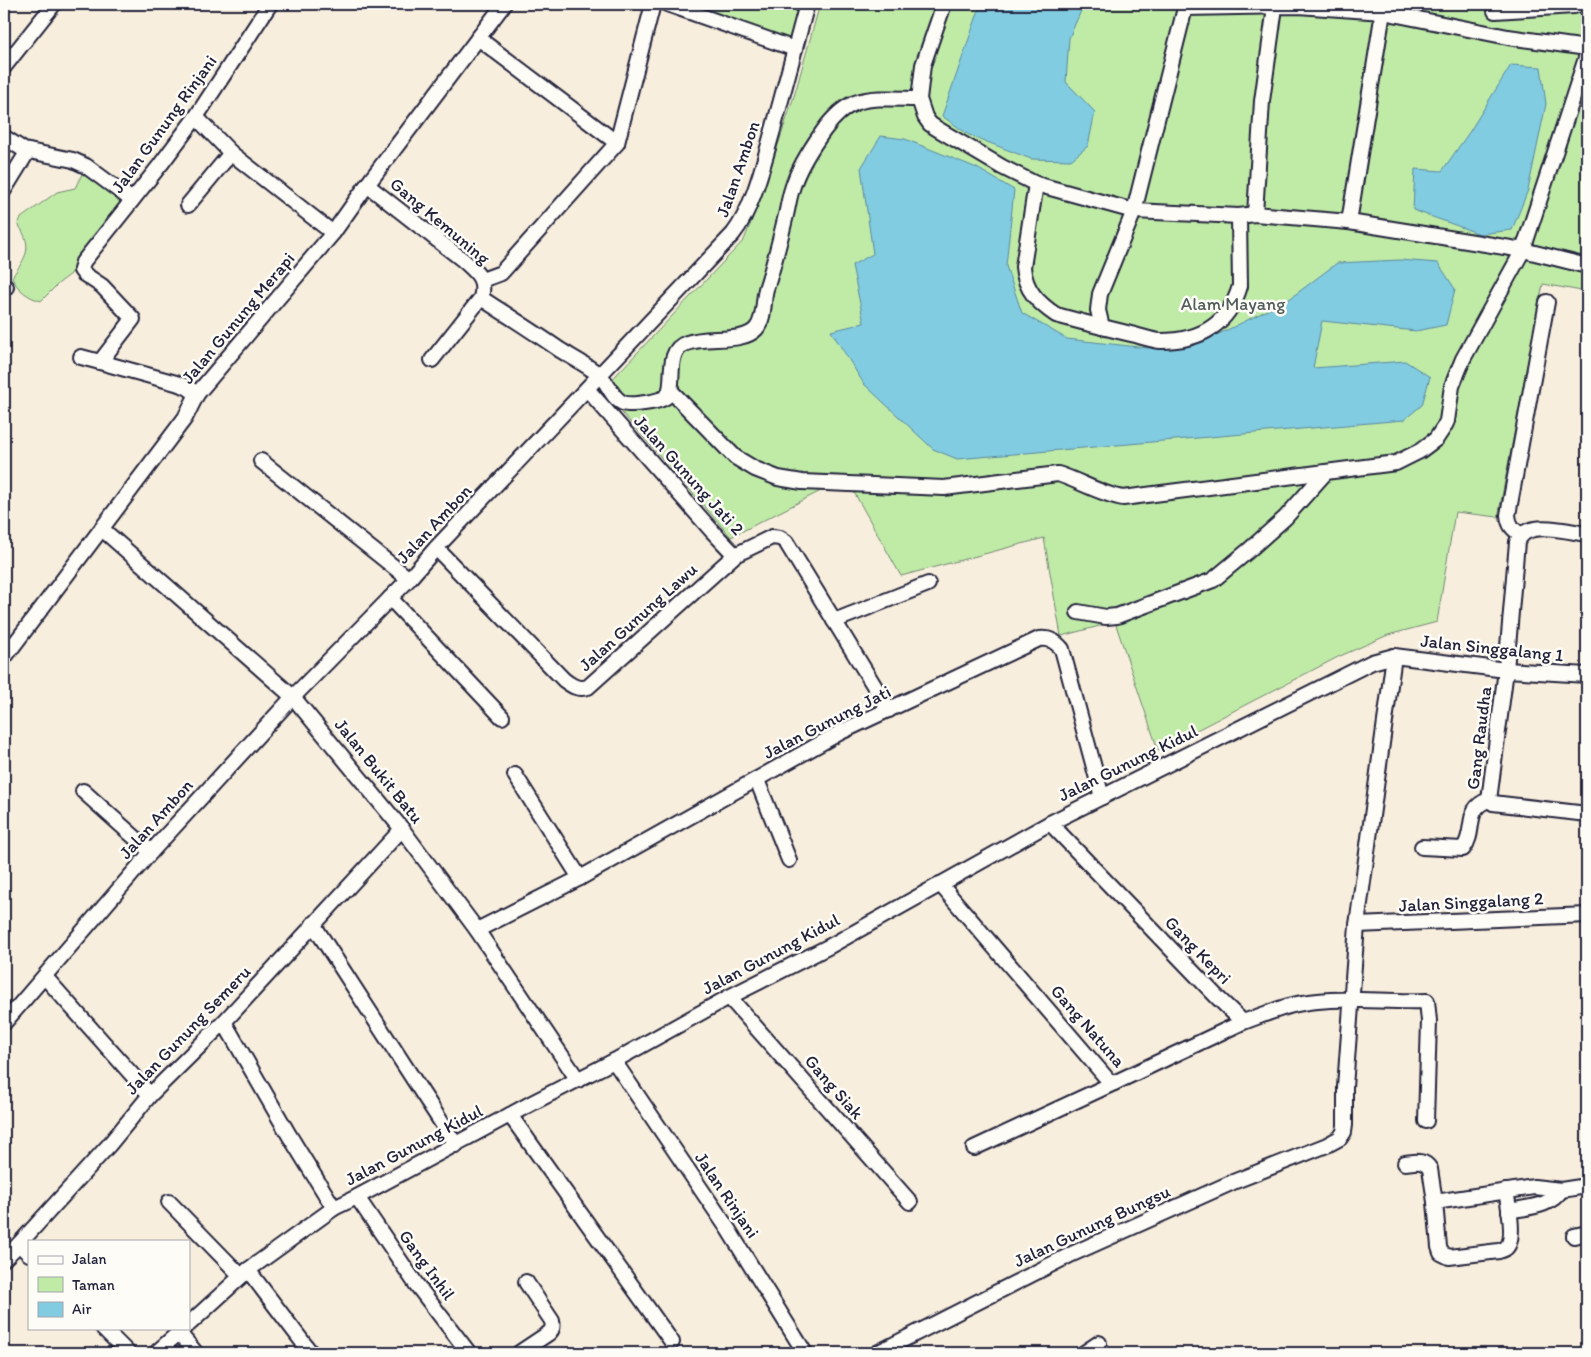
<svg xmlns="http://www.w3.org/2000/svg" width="1591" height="1357" font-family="Itim,sans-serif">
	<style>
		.green { fill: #c0eba7; stroke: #718671 }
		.water { fill: #81cce1; stroke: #5b889f }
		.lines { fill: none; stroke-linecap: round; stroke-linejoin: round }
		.minor-casing { stroke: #22223b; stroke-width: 18 }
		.minor { stroke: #fdfcf7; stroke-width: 14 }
		.labels { text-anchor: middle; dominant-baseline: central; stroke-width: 5; stroke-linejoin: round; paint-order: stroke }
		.street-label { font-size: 18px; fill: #22223b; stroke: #fdfcf7 }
		.park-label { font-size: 18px; fill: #515e5b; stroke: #fdfcf7 }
	</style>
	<rect width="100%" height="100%" fill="#f8eedd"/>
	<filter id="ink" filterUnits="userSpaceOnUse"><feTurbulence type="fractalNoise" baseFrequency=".02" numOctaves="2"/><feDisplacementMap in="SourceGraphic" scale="10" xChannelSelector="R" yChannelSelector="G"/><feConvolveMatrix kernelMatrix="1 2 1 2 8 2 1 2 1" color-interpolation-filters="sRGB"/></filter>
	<g filter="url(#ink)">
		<g class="green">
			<path d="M680 4H801L794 22 790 42Z"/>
			<path d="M820 4H1587V292L1543 284 1498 517 1455 512 1437 622 1388 635 1338 657 1158 750 1115 622 1061 636 1044 538 901 576 846 478 731 537 602 390 744 240 761 197 795 93Z"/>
			<path d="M83 172H89L125 200 79 260 71 274 59 283 41 301C29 298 16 289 12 277 26 257 34 248 18 224L21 218 57 192 75 188Z"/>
		</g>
		<g class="water">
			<path d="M981 4H1084L1069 38 1066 82 1095 112 1088 146 1071 160 1031 159 969 135 942 116Z"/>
			<path d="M1511 65 1541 67 1546 104 1528 190 1512 230 1480 234 1413 210 1415 169 1442 171 1470 131Z"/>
			<path d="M881 136 905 139 977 168 1014 190 1006 266 1022 313 1067 339 1147 348 1219 334 1288 300 1337 263 1400 260 1438 263 1455 289 1446 325 1416 331 1322 321 1313 368 1405 361 1430 377 1422 405 1404 420 957 459 933 449 864 384 831 331 864 323 852 265 873 254 861 168Z"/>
		</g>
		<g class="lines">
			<g class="minor-casing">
				<g id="minor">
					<path d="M667 4 795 49"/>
					<path d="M944 4 923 65 919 99 925 117 930 124 936 128 1002 167 1036 184 1134 211 1239 216 1255 214 1349 222 1523 250 1587 266"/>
					<path d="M1185 8 1298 6 1383 12 1508 37 1587 48"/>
					<path d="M1495 11 1574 6 1580 4"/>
					<path d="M478 38 617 143"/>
					<path d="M4 67 54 4"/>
					<path d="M196 117 231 153 333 233"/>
					<path d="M4 137 24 150 73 160 86 166 132 200"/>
					<path d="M1036 184 1023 267C1025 290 1038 303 1056 315 1081 322 1106 328 1131 334 1141 336 1152 341 1161 341 1201 341 1229 324 1240 286L1239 216"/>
					<path d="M367 185 463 260C477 273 486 278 481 298L432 360"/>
					<path d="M4 190 28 151"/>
					<path d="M188 205 231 153"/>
					<path d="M1255 214 1262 101 1275 7"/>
					<path d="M1349 222 1383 12"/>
					<path d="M482 280 501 273 617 143 653 4"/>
					<path d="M4 286 6 287"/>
					<path d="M481 298C507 315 534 332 560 350 573 358 587 365 598 374 608 381 611 398 623 403 630 406 662 402 667 396 677 385 663 351 687 343 706 335 742 344 756 329 765 319 763 300 766 289 774 265 780 240 786 215 788 207 789 198 792 189 798 168 811 148 824 130 832 119 842 108 855 103 872 96 900 99 919 99"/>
					<path d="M1102 327 1098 310 1100 294 1134 211 1185 8V4"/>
					<path d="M81 357 100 362"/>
					<path d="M587 389 713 532 735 555 772 537 780 538 786 542 889 710"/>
					<path d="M670 390 735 457 755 469 778 478 802 482 944 488 1058 474C1080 481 1100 494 1123 498L1396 463 1420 451 1436 439 1444 427 1447 421 1452 386 1463 359 1523 250 1587 55"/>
					<path d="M197 394 187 387 176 383 100 362 133 319 102 286 84 274 81 270 83 262 161 164 196 117 270 4"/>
					<path d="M261 461 409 579"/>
					<path d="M102 529 293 697 402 829 477 930 578 1080"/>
					<path d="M1521 535C1513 529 1509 526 1508 515L1547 302"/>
					<path d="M436 548 564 680C572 686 578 690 588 687L735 555"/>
					<path d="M390 598 502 717"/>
					<path d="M1078 612 1106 617 1117 616 1213 580 1248 551 1285 518 1326 472"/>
					<path d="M834 621 928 584"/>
					<path d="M4 658 185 418 197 394 333 233 367 185 504 4"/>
					<path d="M515 775 580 878"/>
					<path d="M757 780 789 860"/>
					<path d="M83 791 151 852"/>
					<path d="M1489 800 1506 670 1517 542C1520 537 1522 533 1528 531 1542 524 1572 532 1587 534"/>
					<path d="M1489 800 1493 803 1587 814"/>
					<path d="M1050 823 1218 998 1243 1022C1261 1016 1285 1005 1303 1003 1344 996 1386 1003 1427 1001L1429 1021 1426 1121"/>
					<path d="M1422 847 1463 849C1477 831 1463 808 1489 800"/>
					<path d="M940 884 1109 1081 1114 1083 1243 1022"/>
					<path d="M313 924 456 1145"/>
					<path d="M1357 925 1587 915"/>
					<path d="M477 930 580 878 841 732 1039 639C1050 638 1055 641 1062 649L1102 797"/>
					<path d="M45 977 150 1095"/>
					<path d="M729 997 910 1202"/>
					<path d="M224 1022 289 1135 334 1208"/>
					<path d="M4 1023 151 852 293 697 409 579 436 548 733 234C753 209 764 161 773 130 784 88 796 46 807 4"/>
					<path d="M614 1061 728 1229 805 1353"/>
					<path d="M510 1115 672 1342"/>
					<path d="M974 1148 1114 1083"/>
					<path d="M1405 1163C1415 1162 1424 1159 1430 1169L1435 1202 1439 1247 1441 1253 1449 1257 1499 1251C1501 1250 1505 1249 1506 1248 1516 1239 1508 1203 1506 1191"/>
					<path d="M357 1197 416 1284 469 1353"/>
					<path d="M169 1202 241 1276"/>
					<path d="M1435 1202 1534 1187 1561 1190 1587 1186"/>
					<path d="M1509 1211C1527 1207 1551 1207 1561 1190"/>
					<path d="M1574 1236 1587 1233"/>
					<path d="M19 1244 29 1254"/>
					<path d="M4 1259 19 1244 109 1145 150 1095 224 1022 402 829"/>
					<path d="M248 1270 311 1353"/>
					<path d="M189 1324 248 1270 334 1208 357 1197 532 1103 614 1061 729 997 830 946 1050 823 1372 662 1394 656 1506 670 1587 675"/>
					<path d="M103 1328 128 1353"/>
					<path d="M179 1333 196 1353"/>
					<path d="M156 1353 184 1328"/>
					<path d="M519 1353 549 1333C553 1329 553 1326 552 1321L526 1282"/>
					<path d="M877 1353 1072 1254 1233 1182 1327 1145 1340 1138 1344 1132 1345 1125V1087L1357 925 1394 656"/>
					<path d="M1084 1353 1099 1343"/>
				</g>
			</g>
			<use href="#minor" class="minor"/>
		</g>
	</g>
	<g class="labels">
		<g class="street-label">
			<text transform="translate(164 124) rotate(-54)">Jalan Gunung Rinjani</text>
			<text transform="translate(738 169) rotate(-71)">Jalan Ambon</text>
			<text transform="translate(440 221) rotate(40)">Gang Kemuning</text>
			<text transform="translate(238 318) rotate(-50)">Jalan Gunung Merapi</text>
			<text transform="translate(689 475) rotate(48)">Jalan Gunung Jati 2</text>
			<text transform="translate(434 524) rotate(-47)">Jalan Ambon</text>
			<text transform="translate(638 617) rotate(-42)">Jalan Gunung Lawu</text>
			<text transform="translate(1492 648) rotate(6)">Jalan Singgalang 1</text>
			<text transform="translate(827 722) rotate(-27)">Jalan Gunung Jati</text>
			<text transform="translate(1479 738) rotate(-83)">Gang Raudha</text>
			<text transform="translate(1128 763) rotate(-26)">Jalan Gunung Kidul</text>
			<text transform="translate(379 771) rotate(51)">Jalan Bukit Batu</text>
			<text transform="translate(156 819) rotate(-48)">Jalan Ambon</text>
			<text transform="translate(1471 902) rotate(-3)">Jalan Singgalang 2</text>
			<text transform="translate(1198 950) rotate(46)">Gang Kepri</text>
			<text transform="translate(771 954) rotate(-28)">Jalan Gunung Kidul</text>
			<text transform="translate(1088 1026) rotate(49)">Gang Natuna</text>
			<text transform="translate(188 1030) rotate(-46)">Jalan Gunung Semeru</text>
			<text transform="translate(834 1087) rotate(49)">Gang Siak</text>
			<text transform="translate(414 1145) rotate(-28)">Jalan Gunung Kidul</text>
			<text transform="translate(727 1195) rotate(56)">Jalan Rinjani</text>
			<text transform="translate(1092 1226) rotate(-25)">Jalan Gunung Bungsu</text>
			<text transform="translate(427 1265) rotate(54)">Gang Inhil</text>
		</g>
		<g class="park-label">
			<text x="1233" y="304">Alam Mayang</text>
		</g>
	</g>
	<rect width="1591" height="1357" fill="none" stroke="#fdfcf7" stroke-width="20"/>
	<rect x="10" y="10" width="1571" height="1337" fill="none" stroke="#22223b" stroke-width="2" filter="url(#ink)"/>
	<rect x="28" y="1240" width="162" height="90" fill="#fdfcf7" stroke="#a5a5ac"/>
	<rect x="38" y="1256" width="25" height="8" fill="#fdfcf7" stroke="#a5a5ac"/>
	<text x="72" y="1264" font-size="15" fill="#22223b">Jalan</text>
	<rect x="38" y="1277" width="25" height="15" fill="#c0eba7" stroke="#a5a5ac"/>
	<text x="72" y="1290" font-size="15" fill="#22223b">Taman</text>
	<rect x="38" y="1302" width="25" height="15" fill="#81cce1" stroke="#a5a5ac"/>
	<text x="72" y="1314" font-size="15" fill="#22223b">Air</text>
</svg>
